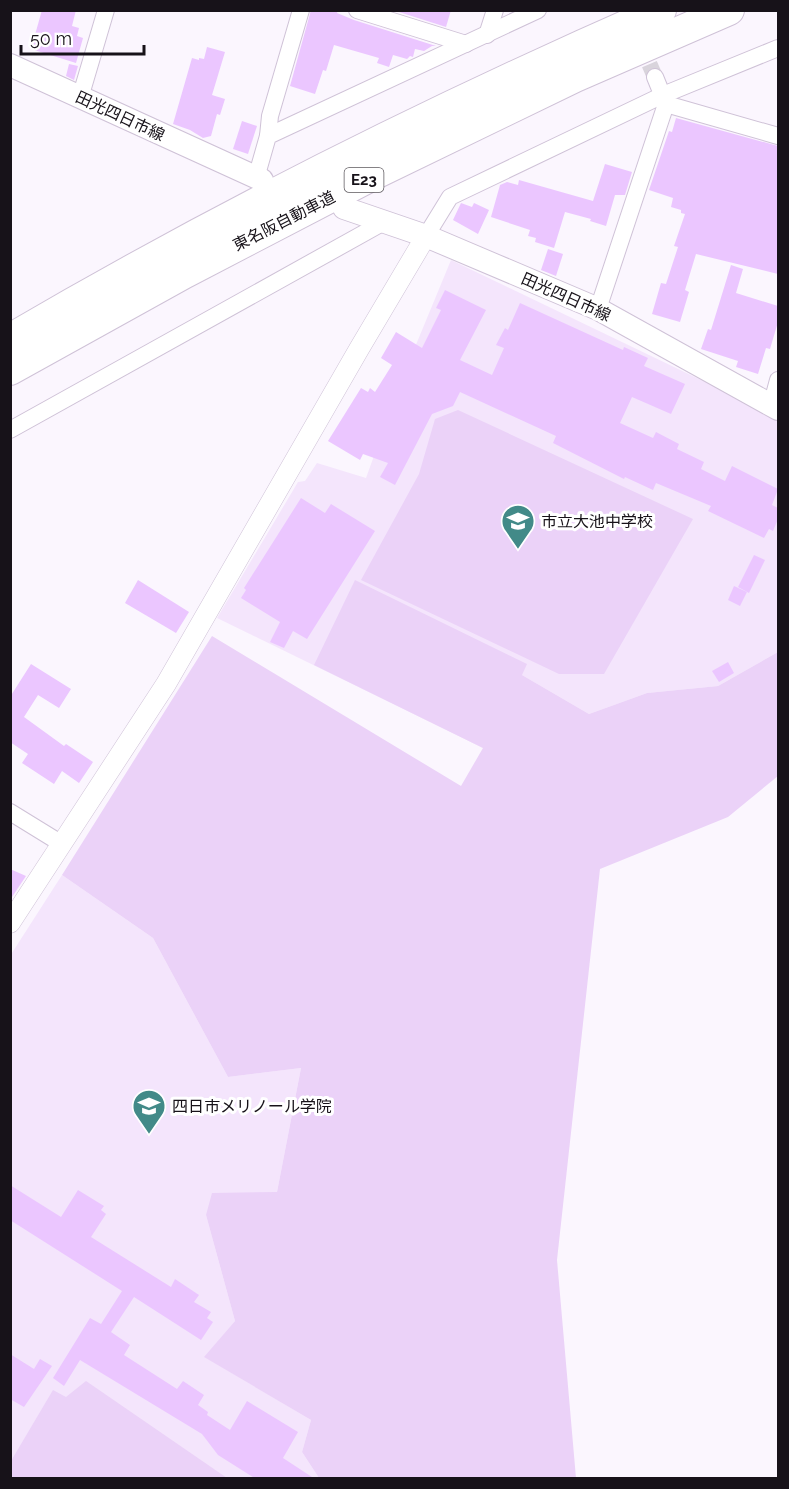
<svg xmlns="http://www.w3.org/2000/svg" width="789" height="1489" font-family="Raleway,'Noto Sans JP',sans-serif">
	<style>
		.built { fill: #f4e5fc }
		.green { fill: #ebd2f8 }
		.building { fill: #ebc6ff }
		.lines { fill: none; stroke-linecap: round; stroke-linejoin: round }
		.minor-tunnel { stroke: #d9d4dc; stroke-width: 16; stroke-dasharray: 16 8; stroke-linecap: butt }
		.minor-casing { stroke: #cfc2d7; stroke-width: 18 }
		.tertiary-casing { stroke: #cfc2d7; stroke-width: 21 }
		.secondary-casing { stroke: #cfc2d7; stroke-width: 24 }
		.motorway-casing { stroke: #cfc2d7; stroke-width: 32 }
		.minor { stroke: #fff; stroke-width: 16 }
		.tertiary { stroke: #fff; stroke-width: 20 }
		.secondary { stroke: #fff; stroke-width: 22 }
		.motorway { stroke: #fff; stroke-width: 30 }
		.labels { text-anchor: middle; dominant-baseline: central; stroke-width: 6; stroke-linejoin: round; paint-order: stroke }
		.shield { fill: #fff; stroke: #5d595e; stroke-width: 1.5 }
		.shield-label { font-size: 15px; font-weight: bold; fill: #171219 }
		.street-label { font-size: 16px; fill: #171219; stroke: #fff }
		.poi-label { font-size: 16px; fill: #171219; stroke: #fff; text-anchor: start }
	</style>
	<rect width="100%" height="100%" fill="#fbf6fe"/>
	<g class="built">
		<path d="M451 260 778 417V652L718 686 647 693 589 714 522 675 483 748 217 618 298 482 305 481 317 463 366 478 401 381Z"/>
		<path d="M62 875 153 938 228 1077 301 1068 277 1192 206 1215 235 1321 205 1357 311 1420 302 1452 319 1478H11L10 956Z"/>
	</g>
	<g class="green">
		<path d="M458 410 693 519 604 674H559L361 580 419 474 435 419Z"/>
		<path d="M355 580 527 664 522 675 589 714 647 693 718 686 778 652V776L728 817 600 869 557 1260 576 1478H319L302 1452 311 1420 204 1357 235 1321 206 1215 212 1193 277 1192 301 1068 228 1077 153 938 62 875 212 636 461 786 483 748 314 665Z"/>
		<path d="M86 1381 227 1478H11V1461L53 1390 66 1397Z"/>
	</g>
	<g class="building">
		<path d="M42 10H76L72 26 79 28 77 36 83 38 76 63 31 49Z"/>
		<path d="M311 10H338L337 13 354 20 436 46H432L424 51 415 49 413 57 410 56 407 59 393 55 389 67 377 63 379 58 334 45 326 71 323 70 315 94 290 86Z"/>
		<path d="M400 10H451L446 27 399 12Z"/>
		<path d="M207 47 225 52 212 95 225 99 220 115 217 114 211 136 203 138 190 130 173 124 192 58 199 60V58L204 59Z"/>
		<path d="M69 64 78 66 74 80 66 76Z"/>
		<path d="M676 118 778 146V274L696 254 685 290 689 292 680 322 652 314 661 283 666 284 678 247 674 246 685 214 681 213V210L671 207 673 198 649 190 669 131 672 132Z"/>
		<path d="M242 121 257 126 248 154 233 149Z"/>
		<path d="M605 164 632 172 625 195H615L606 226 590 221 591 219 565 212 554 248 535 242 536 238 528 236 530 230 491 217 500 185 507 182 518 185 519 180 593 201Z"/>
		<path d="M461 203 472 207 474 203 489 210 478 234 453 220Z"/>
		<path d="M548 249 563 254 556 276 541 270Z"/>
		<path d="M731 265 743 269 736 293 778 306V322L770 349 766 348 758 374 736 367 738 361 701 349 708 329 711 330Z"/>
		<path d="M445 290 486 310 460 360 492 375 504 348 496 345 505 328 508 330 520 303 623 350 624 347 648 358 644 366 685 384 671 414 632 397 620 423 653 438 656 432 679 444 677 449 704 462 701 469 725 481 732 466 778 489 772 505 778 508V519L773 531 769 529 764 538 708 511 711 506 656 483 653 490 625 477 624 479 553 443 556 436 460 392 453 406 432 414 395 485 380 477 388 463 363 454 360 460 328 441 361 388 368 392 370 388 375 392 392 365 381 358 396 332 422 348 441 310 436 308Z"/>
		<path d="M301 498 325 513 331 504 375 531 307 639 293 631 284 648 270 642 280 622 241 598 246 590 244 588Z"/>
		<path d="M754 555 765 560 749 593 738 587Z"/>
		<path d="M138 580 189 612 176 633 125 603Z"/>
		<path d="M734 586 747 592 740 606 728 600Z"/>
		<path d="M728 662 734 673 719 682 712 671Z"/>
		<path d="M31 664 71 689 59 708 38 695 24 717 64 746 66 744 93 762 79 783 62 771 54 784 22 763 28 754 10 742V697Z"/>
		<path d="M10 869 26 876 10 900Z"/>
		<path d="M10 1185 61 1217 78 1190 104 1206 101 1210 106 1214 91 1237 171 1287 175 1279 199 1295 194 1302 211 1312 207 1318 213 1322 201 1340 134 1297 111 1332 130 1345 124 1355 177 1389 183 1381 204 1395 198 1405 208 1412 207 1415 230 1430 247 1401 298 1432 283 1458 315 1479H256L218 1455 202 1434 80 1360 64 1386 53 1378 90 1318 101 1324 122 1291 10 1220Z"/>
		<path d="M10 1354 34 1369 40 1359 52 1366 24 1407 10 1399Z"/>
	</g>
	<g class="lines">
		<path class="minor-tunnel" d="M640 42 655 77"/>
		<g class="minor-casing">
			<g id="minor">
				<path d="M357 10 466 44"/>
				<path d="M487 35 495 10"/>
				<path d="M80 98 106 10"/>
				<path d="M666 104 778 136"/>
				<path d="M268 136 270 116 301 10"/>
				<path d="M256 178 268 136 538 10"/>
				<path d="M426 236 450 197 663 95 778 48"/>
				<path d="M598 309 666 104 655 77"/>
				<path d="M771 406 778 380"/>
				<path d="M10 430 384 222"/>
				<path d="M10 812 62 844"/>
			</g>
		</g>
		<g class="tertiary-casing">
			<path id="tertiary" d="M10 923 166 684 359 349 426 236"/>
		</g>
		<g class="secondary-casing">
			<g id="secondary">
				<path d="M10 65 262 180"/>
				<path d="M344 208 426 236 598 309 778 409"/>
			</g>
		</g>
		<g class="motorway-casing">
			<g id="motorway">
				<path d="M10 339C220 216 439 107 661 10"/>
				<path d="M10 370 185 273 379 172 575 77 729 10"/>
			</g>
		</g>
		<use href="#minor" class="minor"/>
		<use href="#tertiary" class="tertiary"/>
		<use href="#secondary" class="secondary"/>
		<use href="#motorway" class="motorway"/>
	</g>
	<defs>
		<g id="school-pin" transform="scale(1.725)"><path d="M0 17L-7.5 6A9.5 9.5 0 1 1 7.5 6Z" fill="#428a88" stroke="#fff"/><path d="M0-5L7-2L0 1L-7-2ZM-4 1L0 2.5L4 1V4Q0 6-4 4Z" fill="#fff"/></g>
	</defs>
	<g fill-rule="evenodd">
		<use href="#school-pin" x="518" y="521"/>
		<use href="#school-pin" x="149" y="1106"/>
	</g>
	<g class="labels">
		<rect class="shield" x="344.5" y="168" width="39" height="24" rx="4.5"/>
		<g class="shield-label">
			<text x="364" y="180">E23</text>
		</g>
		<g class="street-label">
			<text transform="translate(120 116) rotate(25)">田光四日市線</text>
			<text transform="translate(284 221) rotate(-27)">東名阪自動車道</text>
			<text transform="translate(566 297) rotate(24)">田光四日市線</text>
		</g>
		<g class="poi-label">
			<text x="541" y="521">市立大池中学校</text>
			<text x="172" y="1106">四日市メリノール学院</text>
		</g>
	</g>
	<rect width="789" height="1489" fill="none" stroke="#171219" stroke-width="24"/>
	<path d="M21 45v9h123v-9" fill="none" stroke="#171219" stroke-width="3"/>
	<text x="30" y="45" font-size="18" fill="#171219" stroke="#ffffff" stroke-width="4.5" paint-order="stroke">50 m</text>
</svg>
